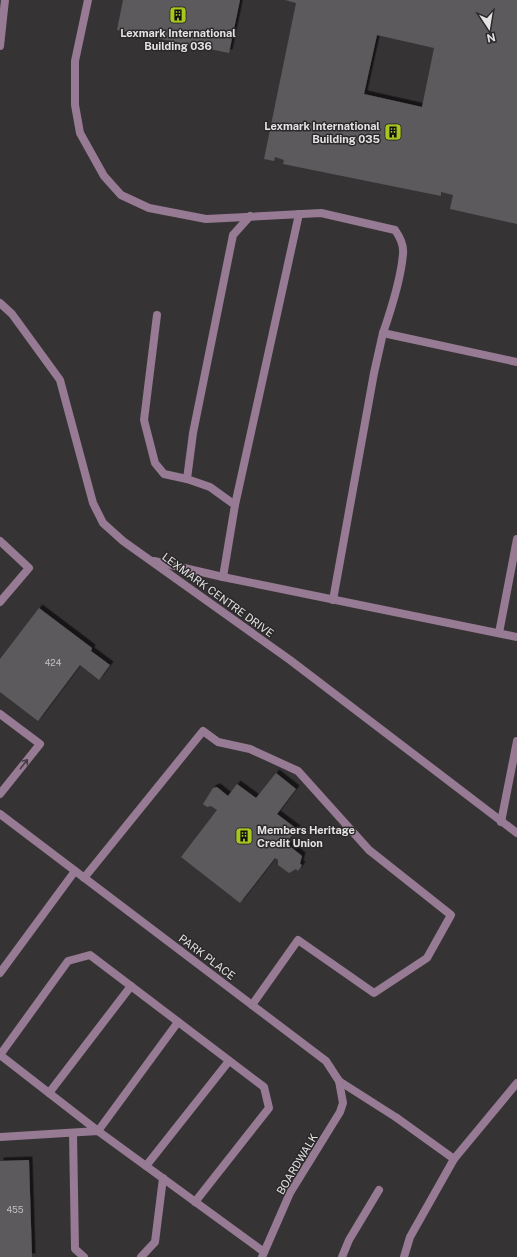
<svg xmlns="http://www.w3.org/2000/svg" width="517" height="1257" font-family="'Public Sans',sans-serif">
	<style>
		.building { fill: #5d5a5d; fill-rule: evenodd; filter: url(#shadow) }
		.lines { fill: none; stroke-linecap: round; stroke-linejoin: round }
		.service { stroke: #977a93; stroke-width: 8 }
		.minor { stroke: #977a93; stroke-width: 8 }
		.tertiary { stroke: #977a93; stroke-width: 8 }
		.oneway { stroke: #473d45 }
		.labels { text-anchor: middle; dominant-baseline: central; stroke-width: 3; stroke-linejoin: round; paint-order: stroke }
		.number-label { font-size: 9px; fill: #c2c0c2 }
		.poi-label { font-size: 11px; font-weight: bold; fill: #e4e2e3; stroke: #2c292b }
		.street-label { font-size: 11px; fill: #e4e2e3; stroke: #2c292b }
	</style>
	<defs>
		<filter id="shadow"><feDropShadow dx="3.5" dy="-3.5" stdDeviation="0" flood-color="#0009"/></filter>
	</defs>
	<rect width="100%" height="100%" fill="#363335"/>
	<g class="building">
		<path d="M123 0H240L229 53 117 30Z"/>
		<path d="M285 0H517V224L450 209 453 195 441 192V196L283 164 284 160 275 157 274 161 264 159 296 3ZM377 35 434 48 422 107 364 94Z"/>
		<path d="M39 608 92 648 91 651 110 665 99 680 80 665 38 721 0 692V659Z"/>
		<path d="M276 773 296 789 277 814 297 829 286 843 302 856 300 864 302 865 298 871 296 869 289 873 278 865V860L275 858 240 903 181 857 217 810 211 806 207 807 203 804 213 788 217 787 228 796 237 784 256 798Z"/>
		<path d="M29 1160 32 1257H0V1161Z"/>
	</g>
	<g class="lines">
		<g class="service">
			<path d="M88 0 75 61V105L80 133 104 176 121 195 149 208 206 219 321 213 395 230C400 237 404 245 403 254 401 278 391 310 383 333L517 362"/>
			<path d="M0 303 12 314 60 380 93 503 103 523 123 541 290 660 517 833"/>
			<path d="M157 315 144 420 155 463 164 474 187 479"/>
			<path d="M235 505 299 214"/>
			<path d="M0 541 29 568 0 602"/>
			<path d="M154 561 223 577 517 637"/>
			<path d="M223 577 235 505 210 487 187 479 193 433 233 235 250 216"/>
			<path d="M333 600 374 373 383 333"/>
			<path d="M499 633 517 539"/>
			<path d="M0 714 40 744 0 794"/>
			<path d="M501 822 517 741"/>
			<path d="M84 878 203 731 218 742 250 749 298 771 369 850 451 915 427 958 374 993 298 940 252 1005"/>
			<path d="M0 973 75 871"/>
			<path d="M0 1055 68 961 90 955 264 1087 269 1108 195 1202"/>
			<path d="M0 1055 98 1131 178 1022"/>
			<path d="M49 1093 131 986"/>
			<path d="M397 1118 454 1159"/>
			<path d="M73 1133 75 1249 84 1257"/>
			<path d="M0 1137 98 1131 264 1252"/>
			<path d="M146 1166 229 1061"/>
			<path d="M141 1257 155 1242 163 1178"/>
			<path d="M342 1257 349 1240 379 1190"/>
			<path d="M404 1257 410 1237 454 1159 517 1083"/>
		</g>
		<g class="minor">
			<path d="M0 814 326 1061 339 1081 397 1118"/>
			<path d="M262 1257 290 1193 340 1112 343 1103 339 1081"/>
		</g>
		<path class="tertiary" d="M0 46 5 0"/>
	</g>
	<defs><path id="oneway-shaft" d="M-6 0H5M1.5-3L5.5 0L1.5 3" fill="none" stroke-width="1.6" stroke-linecap="round" stroke-linejoin="round"/></defs>
	<use class="oneway" href="#oneway-shaft" transform="translate(24 764) rotate(-52)"/>
	<defs>
		<g id="building-square" transform="scale(0.9)"><rect x="-9" y="-9" width="18" height="18" rx="4" fill="#a8c71e" stroke="#2c292b"/><path d="M-4-6H4V6H1V3H-1V6H-4ZM-2.5-4.3h1.7v1.8h-1.7ZM.8-4.3h1.7v1.8H.8ZM-2.5-1h1.7V.8h-1.7ZM.8-1h1.7V.8H.8Z" fill="#111"/></g>
	</defs>
	<g fill-rule="evenodd">
		<use href="#building-square" x="178" y="15"/>
		<use href="#building-square" x="393" y="132"/>
		<use href="#building-square" x="244" y="836"/>
	</g>
	<g class="labels">
		<g class="number-label">
			<text x="53" y="662">424</text>
			<text x="15" y="1209">455</text>
		</g>
		<g class="poi-label">
			<text x="178" y="33">Lexmark International<tspan x="178" dy="13">Building 036</tspan></text>
			<text x="380" y="126" text-anchor="end">Lexmark International<tspan x="380" dy="13">Building 035</tspan></text>
			<text x="257" y="830" text-anchor="start">Members Heritage<tspan x="257" dy="13">Credit Union</tspan></text>
		</g>
		<g class="street-label">
			<text transform="translate(218 595) rotate(36)">LEXMARK CENTRE DRIVE</text>
			<text transform="translate(207 957) rotate(37)">PARK PLACE</text>
			<text transform="translate(297 1164) rotate(-59)">BOARDWALK</text>
		</g>
	</g>
	<g transform="translate(489 28) rotate(168)" stroke="#2c292b" stroke-width="3" paint-order="stroke">
	<path d="M0-3L7 15L0 10L-7 15Z" fill="#e4e2e3"/>
	<text y="-6" font-size="11" font-weight="bold" text-anchor="middle" fill="#e4e2e3">N</text>
	</g>
</svg>
